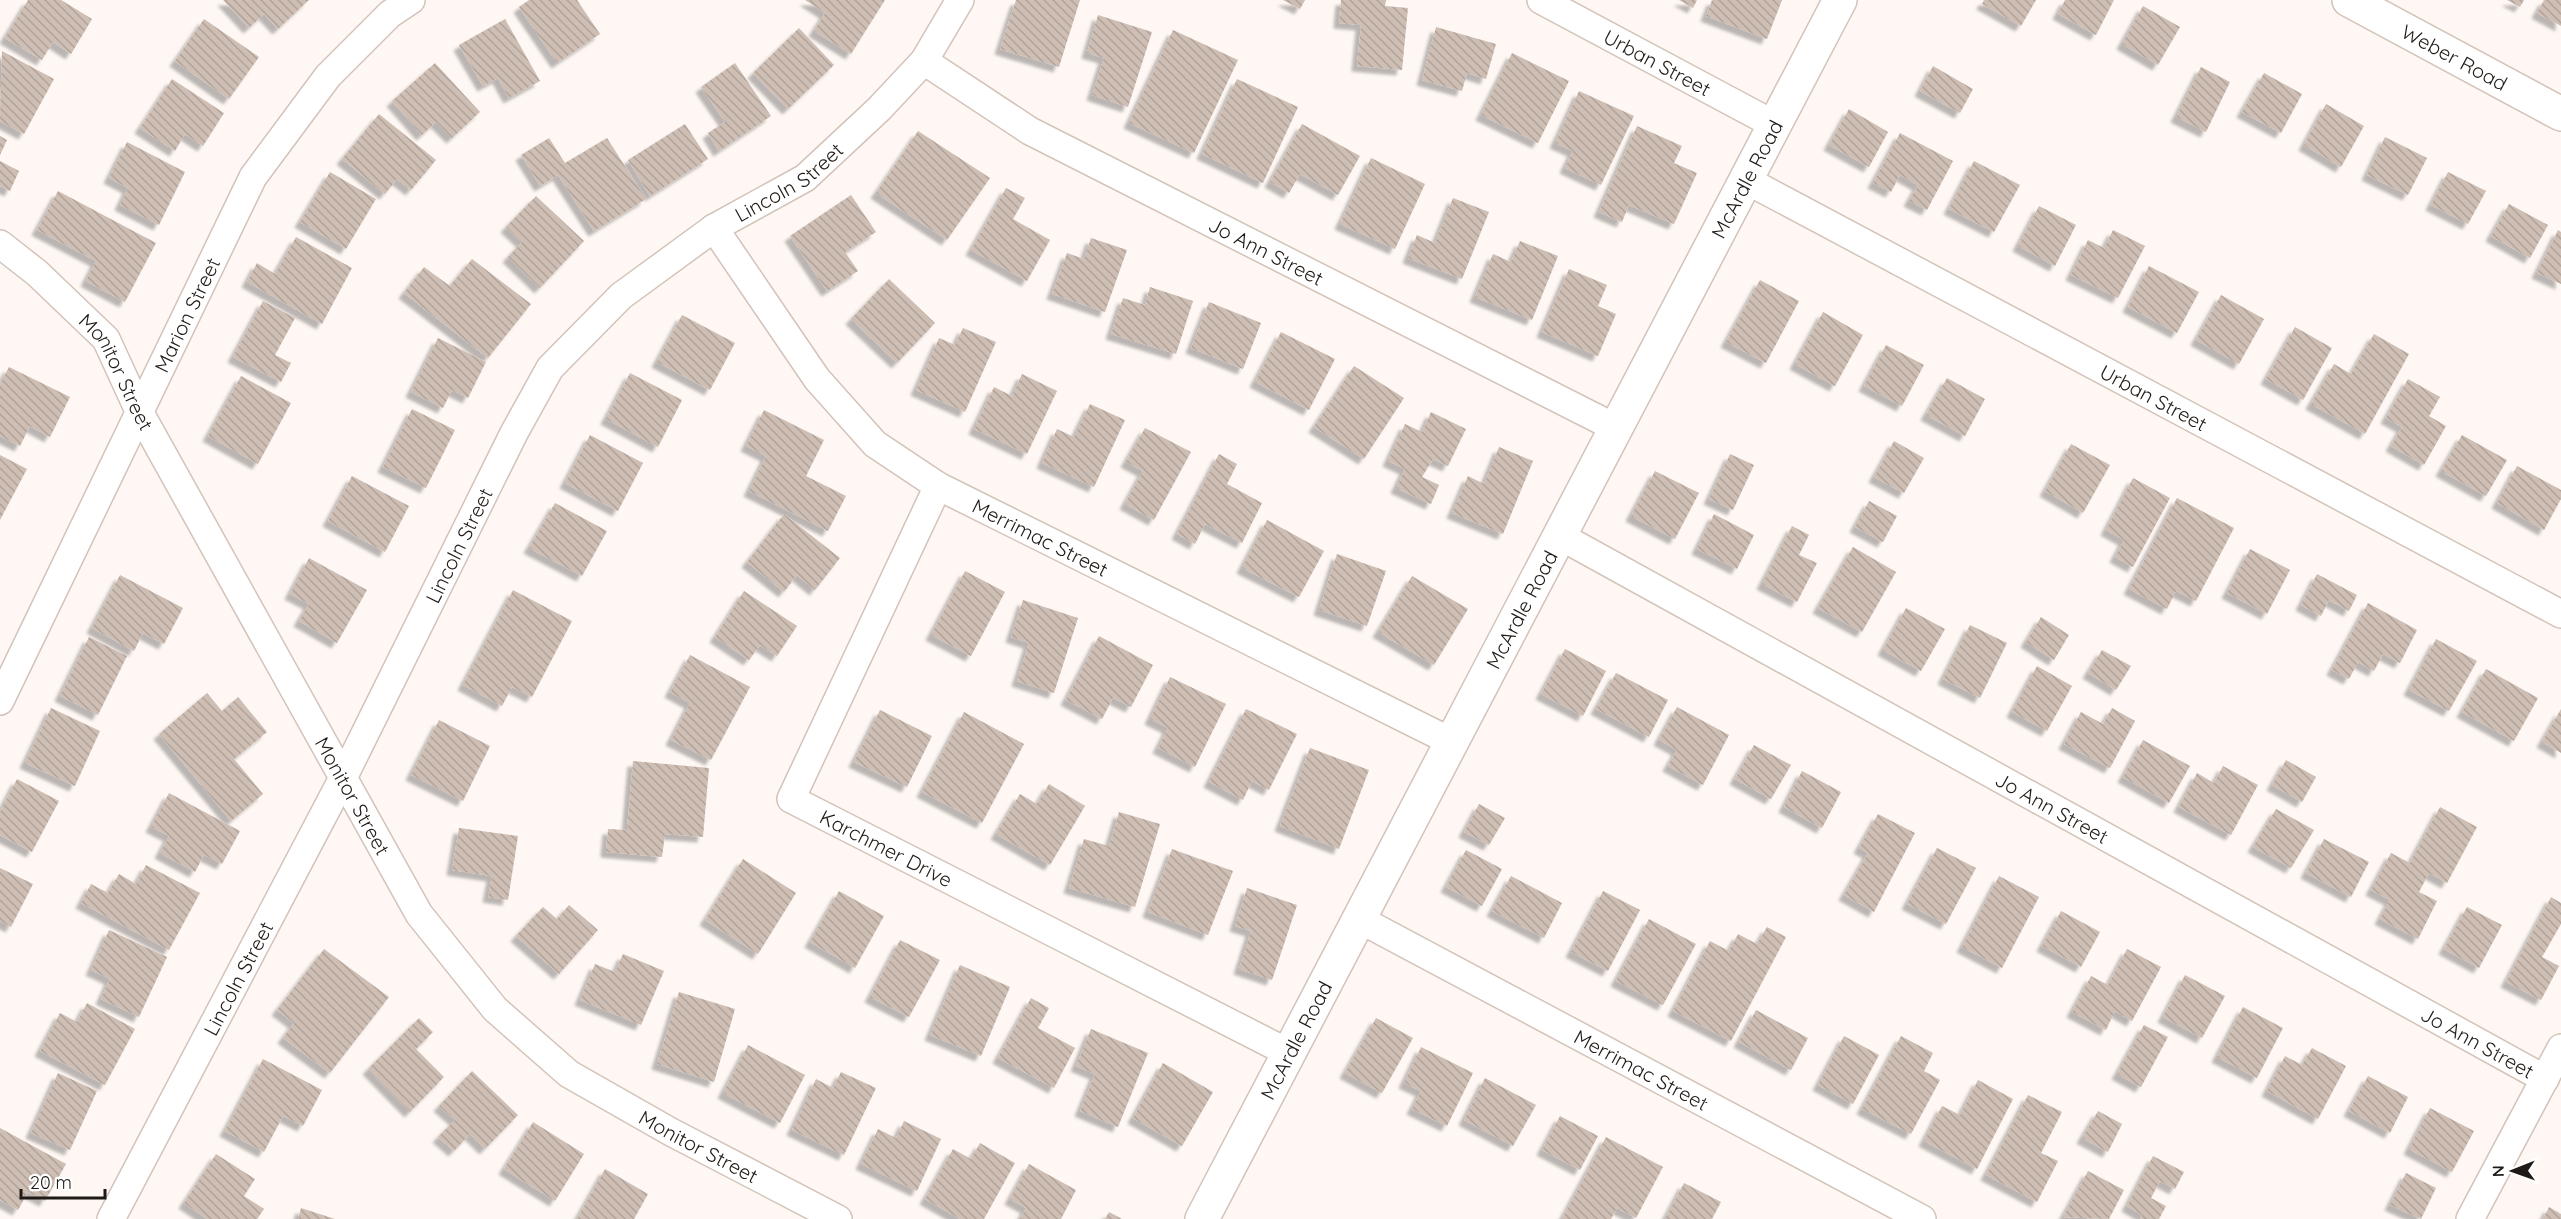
<svg xmlns="http://www.w3.org/2000/svg" width="2561" height="1219" font-family="Quicksand,sans-serif">
	<style>
		.building { fill: url(#building-back-hatch); filter: url(#shadow) }
		.lines { fill: none; stroke-linecap: round; stroke-linejoin: round }
		.minor-casing { stroke: #d3c3b9; stroke-width: 30 }
		.secondary-casing { stroke: #d3c3b9; stroke-width: 36 }
		.minor { stroke: #fff; stroke-width: 27 }
		.secondary { stroke: #fff; stroke-width: 33 }
		.labels { text-anchor: middle; dominant-baseline: central; stroke-width: 5; stroke-linejoin: round; paint-order: stroke }
		.street-label { font-size: 20px; fill: #1f1a16; stroke: #fff }
	</style>
	<defs>
		<pattern id="building-back-hatch" width="6" height="6" patternUnits="userSpaceOnUse" patternTransform="scale(1.5)"><rect width="6" height="6" fill="#cebeb4"/><path d="M-1 5l2 2M0 0l6 6M5-1l2 2" fill="none" stroke="#b0a39a"/></pattern>
		<filter id="shadow"><feDropShadow dx="-5.5" dy="5.5" stdDeviation="1.5" flood-color="#0004"/></filter>
	</defs>
	<rect width="100%" height="100%" fill="#fef7f3"/>
	<g class="building">
		<path d="M28 0H61L92 19 71 54 53 42 42 60 5 38Z"/>
		<path d="M223 0H309L278 29 264 14 249 28Z"/>
		<path d="M529 0H577L600 34 557 63 519 7Z"/>
		<path d="M805 0H885L851 54 814 31 825 13Z"/>
		<path d="M1016 0H1080L1059 67 1000 49Z"/>
		<path d="M1283 0H1305L1300 9Z"/>
		<path d="M1341 0H1386L1385 6 1408 8 1402 70 1357 66 1361 25 1339 23Z"/>
		<path d="M1679 0H1697L1693 8Z"/>
		<path d="M1712 0H1782L1767 39 1706 16Z"/>
		<path d="M1984 0H2036L2021 26 1982 4Z"/>
		<path d="M2065 0H2114L2096 35 2058 14Z"/>
		<path d="M2507 0H2524L2520 7Z"/>
		<path d="M2544 0H2561V26L2537 13Z"/>
		<path d="M2143 6 2180 27 2158 65 2122 44Z"/>
		<path d="M1098 15 1152 32 1128 107 1092 95 1104 58 1087 53Z"/>
		<path d="M204 19 259 57 229 99 175 61Z"/>
		<path d="M505 19 540 81 509 98 498 78 483 86 459 45Z"/>
		<path d="M1436 27 1496 44 1486 79 1467 73 1462 91 1422 80Z"/>
		<path d="M799 28 834 65 788 109 753 73Z"/>
		<path d="M1173 30 1238 60 1194 153 1129 123Z"/>
		<path d="M2 51 54 79 24 134 0 121Z"/>
		<path d="M1512 53 1569 81 1538 143 1481 115Z"/>
		<path d="M435 63 480 112 452 138 436 122 422 135 392 101Z"/>
		<path d="M735 63 771 116 719 151 708 133 725 122 701 87Z"/>
		<path d="M1933 66 1973 89 1960 113 1920 91Z"/>
		<path d="M2201 67 2230 82 2206 132 2176 117Z"/>
		<path d="M2264 73 2302 94 2281 133 2242 112Z"/>
		<path d="M172 79 224 113 203 146 185 134 175 151 140 128Z"/>
		<path d="M1237 79 1298 107 1263 183 1202 154Z"/>
		<path d="M1579 91 1634 116 1601 185 1565 168 1573 151 1555 143Z"/>
		<path d="M2326 104 2364 126 2341 167 2304 145Z"/>
		<path d="M1849 109 1888 132 1869 167 1829 145Z"/>
		<path d="M379 114 436 160 411 190 397 179 385 194 342 159Z"/>
		<path d="M685 124 708 159 650 196 628 160Z"/>
		<path d="M1302 124 1360 156 1338 195 1300 174 1289 193 1270 182Z"/>
		<path d="M1637 126 1682 146 1674 163 1697 173 1674 224 1629 205 1622 222 1599 212Z"/>
		<path d="M918 131 990 178 947 240 876 193Z"/>
		<path d="M1900 133 1953 161 1927 210 1909 201 1918 185 1900 175 1891 192 1873 183Z"/>
		<path d="M0 136 7 140 0 155Z"/>
		<path d="M2385 137 2427 158 2408 195 2367 175Z"/>
		<path d="M549 138 565 163 607 138 646 199 594 231 558 175 540 186 521 155Z"/>
		<path d="M127 142 185 172 159 225 120 205 128 188 109 178Z"/>
		<path d="M1371 158 1425 184 1395 249 1340 224Z"/>
		<path d="M0 161 19 171 10 191 0 186Z"/>
		<path d="M1974 161 2020 185 1994 232 1949 209Z"/>
		<path d="M330 172 376 199 346 249 300 222Z"/>
		<path d="M2448 172 2486 191 2468 224 2431 205Z"/>
		<path d="M1006 188 1025 198 1013 219 1050 240 1027 281 971 250Z"/>
		<path d="M58 191 156 243 125 302 86 281 96 261 37 230Z"/>
		<path d="M851 195 876 232 845 252 858 271 827 291 790 236Z"/>
		<path d="M536 196 584 241 540 288 508 257 522 242 506 227Z"/>
		<path d="M1453 198 1489 212 1462 279 1408 258 1417 235 1435 243Z"/>
		<path d="M2509 204 2548 225 2530 258 2491 236Z"/>
		<path d="M2039 206 2076 225 2055 266 2018 246Z"/>
		<path d="M2113 230 2145 246 2118 298 2071 275 2088 240 2104 248Z"/>
		<path d="M2558 230 2561 232V284L2537 273Z"/>
		<path d="M296 237 352 268 322 324 247 282 257 263 275 274Z"/>
		<path d="M1091 238 1127 250 1105 312 1052 294 1067 253 1084 259Z"/>
		<path d="M1520 241 1558 256 1532 320 1475 297 1493 254 1511 262Z"/>
		<path d="M472 259 531 304 488 358 404 293 424 267 450 286Z"/>
		<path d="M2149 266 2199 292 2177 333 2128 307Z"/>
		<path d="M1569 269 1607 285 1598 306 1616 314 1598 356 1542 332Z"/>
		<path d="M889 279 935 323 897 363 851 319Z"/>
		<path d="M1760 280 1799 301 1766 363 1726 342Z"/>
		<path d="M1150 287 1193 301 1176 354 1111 334 1123 298 1145 305Z"/>
		<path d="M2221 295 2264 319 2239 364 2196 340Z"/>
		<path d="M263 301 295 318 275 355 291 363 281 382 233 357Z"/>
		<path d="M1209 302 1261 323 1243 369 1191 348Z"/>
		<path d="M1823 312 1863 335 1835 386 1795 364Z"/>
		<path d="M682 315 735 343 710 390 657 362Z"/>
		<path d="M2295 327 2332 348 2303 400 2266 379Z"/>
		<path d="M963 328 996 342 965 412 916 390 939 338 955 345Z"/>
		<path d="M1281 332 1335 359 1309 410 1255 382Z"/>
		<path d="M2374 334 2409 354 2365 434 2311 404 2334 364 2351 374Z"/>
		<path d="M438 338 486 362 468 398 452 390 443 408 411 392Z"/>
		<path d="M1886 345 1924 365 1902 406 1864 386Z"/>
		<path d="M1354 366 1404 398 1364 459 1314 427Z"/>
		<path d="M9 367 70 397 50 437 30 426 20 446 0 436V384Z"/>
		<path d="M630 373 682 400 658 447 606 419Z"/>
		<path d="M1022 374 1057 391 1027 454 974 429 994 387 1012 396Z"/>
		<path d="M241 376 291 403 258 464 208 436Z"/>
		<path d="M1947 378 1985 399 1965 436 1926 415Z"/>
		<path d="M2408 379 2440 397 2429 416 2446 426 2424 465 2391 446 2402 427 2386 418Z"/>
		<path d="M1090 404 1125 420 1094 487 1042 463 1057 429 1074 437Z"/>
		<path d="M412 409 455 430 426 488 383 467Z"/>
		<path d="M764 410 824 440 806 476 846 496 828 531 749 491 766 456 746 446Z"/>
		<path d="M1431 412 1466 429 1448 466 1433 459 1422 477 1439 485 1431 504 1396 488 1405 469 1388 461 1405 424 1422 432Z"/>
		<path d="M1145 428 1191 452 1154 520 1125 504 1143 471 1126 462Z"/>
		<path d="M590 435 643 463 618 511 565 483Z"/>
		<path d="M2462 435 2507 460 2486 496 2441 471Z"/>
		<path d="M1894 441 1924 458 1904 493 1874 477Z"/>
		<path d="M2071 444 2110 465 2083 513 2045 491Z"/>
		<path d="M1499 447 1533 461 1503 534 1452 513 1468 476 1484 484Z"/>
		<path d="M1219 454 1237 464 1227 484 1262 503 1242 543 1205 524 1195 544 1177 534Z"/>
		<path d="M1730 454 1754 465 1733 510 1709 499Z"/>
		<path d="M0 455 27 469 0 520Z"/>
		<path d="M2517 466 2561 490V499L2544 530 2497 503Z"/>
		<path d="M1655 471 1699 493 1675 539 1631 516Z"/>
		<path d="M352 476 409 506 385 552 328 521Z"/>
		<path d="M2133 478 2170 498 2133 567 2115 557 2124 540 2106 530Z"/>
		<path d="M2177 498 2234 528 2196 601 2176 591 2167 609 2129 589Z"/>
		<path d="M1869 501 1897 516 1883 542 1855 527Z"/>
		<path d="M555 503 607 531 582 576 529 548Z"/>
		<path d="M784 514 840 558 815 590 797 575 784 592 747 562Z"/>
		<path d="M1714 514 1754 535 1737 569 1697 549Z"/>
		<path d="M1267 520 1324 551 1299 597 1242 568Z"/>
		<path d="M1792 526 1809 535 1799 555 1817 563 1797 602 1762 584Z"/>
		<path d="M1853 547 1896 572 1862 632 1818 608Z"/>
		<path d="M2250 549 2290 570 2267 614 2227 593Z"/>
		<path d="M1337 554 1386 571 1367 626 1319 610Z"/>
		<path d="M309 558 367 590 337 643 299 621 309 604 290 594Z"/>
		<path d="M965 571 1005 592 971 656 931 635Z"/>
		<path d="M2317 574 2357 595 2349 611 2329 600 2321 616 2301 605Z"/>
		<path d="M120 575 183 608 164 644 143 633 134 651 92 628Z"/>
		<path d="M1412 576 1468 609 1434 665 1378 632Z"/>
		<path d="M513 590 572 621 532 697 512 687 502 706 463 685Z"/>
		<path d="M744 591 797 626 777 656 760 645 749 660 715 637Z"/>
		<path d="M1023 600 1078 618 1054 693 1017 681 1029 643 1011 637Z"/>
		<path d="M2368 603 2417 630 2400 663 2383 654 2374 671 2358 662 2349 679 2332 670Z"/>
		<path d="M1906 608 1945 629 1921 671 1883 650Z"/>
		<path d="M2041 617 2069 635 2054 660 2026 642Z"/>
		<path d="M1970 625 2007 643 1980 698 1943 679Z"/>
		<path d="M1099 636 1153 665 1131 707 1113 698 1102 719 1066 700Z"/>
		<path d="M89 637 127 656 98 715 60 696Z"/>
		<path d="M2436 639 2477 661 2449 711 2409 690Z"/>
		<path d="M1565 649 1606 671 1583 716 1541 694Z"/>
		<path d="M2102 650 2131 666 2116 690 2088 673Z"/>
		<path d="M690 655 750 687 711 760 671 740 690 703 670 692Z"/>
		<path d="M2037 666 2072 686 2047 731 2012 712Z"/>
		<path d="M2486 669 2538 698 2514 741 2462 712Z"/>
		<path d="M1616 673 1668 700 1649 737 1596 709Z"/>
		<path d="M1170 677 1226 704 1195 767 1158 748 1168 728 1150 719Z"/>
		<path d="M207 693 222 711 238 697 267 732 234 759 263 794 231 821 159 734Z"/>
		<path d="M1677 707 1729 735 1703 785 1668 766 1677 750 1659 740Z"/>
		<path d="M51 708 100 731 75 786 25 763Z"/>
		<path d="M2112 708 2135 721 2110 768 2064 744 2081 712 2103 724Z"/>
		<path d="M1246 709 1297 734 1269 790 1252 781 1243 800 1209 782Z"/>
		<path d="M2561 709V753L2542 742Z"/>
		<path d="M880 710 932 736 907 787 854 762Z"/>
		<path d="M964 712 1024 744 982 823 922 792Z"/>
		<path d="M439 720 490 746 463 801 411 775Z"/>
		<path d="M2143 740 2190 766 2169 803 2123 777Z"/>
		<path d="M1754 745 1791 765 1771 799 1735 779Z"/>
		<path d="M1310 748 1369 770 1339 849 1280 826Z"/>
		<path d="M2286 760 2316 777 2302 802 2272 785Z"/>
		<path d="M633 761 709 768 703 837 665 834 662 857 606 852 608 829 627 830Z"/>
		<path d="M2223 766 2258 785 2231 835 2179 807 2197 773 2214 783Z"/>
		<path d="M1802 771 1841 792 1822 828 1784 807Z"/>
		<path d="M17 779 59 801 32 852 0 835V812Z"/>
		<path d="M1049 784 1085 806 1050 865 996 834 1020 794 1037 804Z"/>
		<path d="M169 793 240 831 222 864 204 855 195 872 160 853 169 836 151 827Z"/>
		<path d="M1479 804 1505 818 1489 845 1464 832Z"/>
		<path d="M2440 807 2477 827 2447 883 2429 873 2419 892 2437 901 2418 939 2380 919 2390 900 2371 890 2391 853 2410 863Z"/>
		<path d="M2276 809 2314 830 2291 868 2253 847Z"/>
		<path d="M1119 812 1160 824 1135 907 1069 888 1084 839 1109 846Z"/>
		<path d="M1878 814 1915 833 1874 912 1844 895 1868 853 1859 848Z"/>
		<path d="M459 828 518 836 508 900 488 897 492 876 452 870Z"/>
		<path d="M2324 839 2369 862 2351 897 2306 873Z"/>
		<path d="M1937 848 1976 868 1946 924 1907 904Z"/>
		<path d="M1172 849 1233 871 1208 935 1148 912Z"/>
		<path d="M1466 850 1502 869 1482 906 1446 887Z"/>
		<path d="M743 859 796 893 758 954 705 920Z"/>
		<path d="M146 865 200 893 169 950 81 903 91 884 108 893 119 874 136 884Z"/>
		<path d="M0 868 33 884 11 927 0 921Z"/>
		<path d="M1511 876 1562 903 1544 938 1492 911Z"/>
		<path d="M1999 876 2039 897 2002 968 1962 947Z"/>
		<path d="M1247 888 1297 905 1272 980 1239 969 1251 931 1235 926Z"/>
		<path d="M839 891 884 916 855 968 810 942Z"/>
		<path d="M1603 891 1640 910 1608 971 1571 952Z"/>
		<path d="M2551 897 2561 903V924L2542 957 2559 966 2541 1000 2506 982Z"/>
		<path d="M569 905 598 930 559 974 516 936 543 907 557 919Z"/>
		<path d="M2467 907 2502 925 2479 968 2444 949Z"/>
		<path d="M2061 911 2100 932 2081 967 2042 946Z"/>
		<path d="M1649 919 1696 944 1663 1005 1616 981Z"/>
		<path d="M1767 927 1786 937 1731 1041 1673 1011 1710 941 1729 951 1738 934 1757 944Z"/>
		<path d="M109 930 167 957 139 1017 101 999 110 979 91 970Z"/>
		<path d="M900 940 940 960 909 1017 870 997Z"/>
		<path d="M324 949 389 997 330 1073 283 1038 294 1023 277 1010Z"/>
		<path d="M2127 949 2161 967 2132 1021 2115 1011 2106 1030 2072 1012 2091 976 2108 985Z"/>
		<path d="M623 954 664 971 641 1025 580 1000 595 964 615 972Z"/>
		<path d="M960 965 1010 987 981 1056 930 1035Z"/>
		<path d="M2185 975 2225 996 2202 1038 2163 1017Z"/>
		<path d="M679 992 735 1009 714 1082 657 1064Z"/>
		<path d="M1031 998 1049 1008 1038 1028 1075 1048 1054 1088 998 1058Z"/>
		<path d="M87 1003 135 1029 105 1085 40 1051 60 1013 77 1022Z"/>
		<path d="M2243 1007 2283 1028 2257 1078 2217 1057Z"/>
		<path d="M1756 1010 1808 1038 1791 1070 1739 1042Z"/>
		<path d="M419 1018 433 1032 416 1049 444 1077 410 1112 368 1069Z"/>
		<path d="M1376 1018 1413 1038 1382 1093 1345 1073Z"/>
		<path d="M2144 1025 2168 1037 2141 1087 2117 1074Z"/>
		<path d="M1091 1029 1148 1053 1118 1127 1080 1111 1095 1074 1076 1066Z"/>
		<path d="M1844 1036 1879 1055 1853 1104 1818 1085Z"/>
		<path d="M1901 1036 1933 1053 1924 1071 1940 1080 1911 1134 1862 1109Z"/>
		<path d="M748 1045 805 1075 780 1123 723 1093Z"/>
		<path d="M1421 1047 1473 1073 1447 1126 1412 1109 1421 1091 1404 1083Z"/>
		<path d="M2312 1048 2346 1066 2318 1119 2267 1091 2285 1056 2302 1065Z"/>
		<path d="M263 1059 322 1090 303 1126 283 1116 264 1152 225 1131Z"/>
		<path d="M1163 1063 1213 1092 1182 1146 1133 1118Z"/>
		<path d="M472 1071 518 1115 485 1149 470 1134 454 1151 438 1137 455 1120 439 1106Z"/>
		<path d="M841 1072 876 1088 844 1155 792 1130 816 1079 833 1088Z"/>
		<path d="M58 1073 97 1091 70 1150 31 1133Z"/>
		<path d="M2368 1076 2408 1097 2390 1133 2349 1111Z"/>
		<path d="M1485 1078 1536 1105 1513 1146 1464 1120Z"/>
		<path d="M1978 1080 2013 1099 1977 1169 1924 1141 1942 1106 1960 1115Z"/>
		<path d="M2028 1095 2062 1112 2041 1153 2058 1161 2037 1202 1986 1175Z"/>
		<path d="M2430 1108 2474 1131 2452 1172 2409 1149Z"/>
		<path d="M2098 1111 2122 1124 2108 1152 2082 1138Z"/>
		<path d="M1560 1116 1598 1136 1580 1170 1542 1150Z"/>
		<path d="M904 1121 941 1139 917 1191 861 1164 878 1129 896 1138Z"/>
		<path d="M533 1122 584 1154 555 1201 504 1169Z"/>
		<path d="M0 1128 66 1164 45 1201 28 1192 18 1210 0 1200Z"/>
		<path d="M1606 1137 1663 1167 1636 1218 1617 1208 1611 1219H1562Z"/>
		<path d="M980 1143 1015 1163 984 1219H960L925 1199 953 1149 971 1159Z"/>
		<path d="M216 1154 255 1179 244 1196 264 1209 257 1219H207L184 1203Z"/>
		<path d="M2153 1156 2184 1172 2175 1189 2160 1181 2151 1198 2166 1206 2159 1219H2140L2142 1215 2127 1206Z"/>
		<path d="M1029 1164 1076 1190 1061 1219H1020L1026 1208 1010 1199Z"/>
		<path d="M605 1169 648 1194 634 1219H577Z"/>
		<path d="M2088 1171 2124 1190 2109 1219 2063 1217Z"/>
		<path d="M2406 1173 2436 1188 2421 1219 2390 1205Z"/>
		<path d="M1684 1183 1721 1202 1712 1219H1665Z"/>
		<path d="M2549 1207 2561 1214V1219H2543Z"/>
		<path d="M301 1208 335 1219H298Z"/>
		<path d="M1109 1212 1122 1219H1105Z"/>
	</g>
	<g class="lines">
		<g class="minor-casing">
			<g id="minor">
				<path id="s1" d="M1541 0 1775 125"/>
				<path id="s2" d="M924 61 1030 131 1616 428"/>
				<path id="s3" d="M1746 180 2561 614"/>
				<path id="s4" d="M714 228 817 379 875 444 938 486 1452 742"/>
				<path id="s5" d="M0 244 37 273 106 339 140 413 419 914 495 1009 569 1074 671 1132 838 1219"/>
				<path id="s6" d="M938 486 791 799 1289 1053"/>
				<path id="s7" d="M1560 536 2545 1079"/>
				<path id="s8" d="M0 701 253 177 328 76 390 14 411 0"/>
				<path id="s9" d="M1359 919 1922 1219"/>
				<path id="s10" d="M111 1219 344 776 514 433 550 368 621 296 714 228 805 178 879 109 924 61 960 0"/>
				<path d="M2470 1219 2561 1048"/>
			</g>
		</g>
		<g class="secondary-casing">
			<g id="secondary">
				<path id="s11" d="M2349 0 2561 114"/>
				<path id="s12" d="M1202 1219 1840 0"/>
			</g>
		</g>
		<use href="#minor" class="minor"/>
		<use href="#secondary" class="secondary"/>
	</g>
	<g class="labels">
		<g class="street-label">
			<text stroke="none"><textPath href="#s11" startOffset="120">Weber Road</textPath></text>
			<text stroke="none"><textPath href="#s1" startOffset="132">Urban Street</textPath></text>
			<text stroke="none"><textPath href="#s12" startOffset="1174">McArdle Road</textPath></text>
			<text stroke="none"><textPath href="#s10" startOffset="1262">Lincoln Street</textPath></text>
			<text stroke="none"><textPath href="#s2" startOffset="392">Jo Ann Street</textPath></text>
			<text stroke="none"><textPath href="#s8" startOffset="429">Marion Street</textPath></text>
			<text stroke="none"><textPath href="#s5" startOffset="176">Monitor Street</textPath></text>
			<text stroke="none"><textPath href="#s3" startOffset="462">Urban Street</textPath></text>
			<text stroke="none"><textPath href="#s4" startOffset="460">Merrimac Street</textPath></text>
			<text stroke="none"><textPath href="#s10" startOffset="758">Lincoln Street</textPath></text>
			<text stroke="none"><textPath href="#s12" startOffset="688">McArdle Road</textPath></text>
			<text stroke="none"><textPath href="#s5" startOffset="662">Monitor Street</textPath></text>
			<text stroke="none"><textPath href="#s7" startOffset="562">Jo Ann Street</textPath></text>
			<text stroke="none"><textPath href="#s6" startOffset="453">Karchmer Drive</textPath></text>
			<text stroke="none"><textPath href="#s10" startOffset="272">Lincoln Street</textPath></text>
			<text stroke="none"><textPath href="#s12" startOffset="202">McArdle Road</textPath></text>
			<text stroke="none"><textPath href="#s7" startOffset="1048">Jo Ann Street</textPath></text>
			<text stroke="none"><textPath href="#s9" startOffset="320">Merrimac Street</textPath></text>
			<text stroke="none"><textPath href="#s5" startOffset="1166">Monitor Street</textPath></text>
		</g>
	</g>
	<g transform="translate(2513 1171) rotate(269)" stroke="#ffffff" stroke-width="4.5" paint-order="stroke">
	<path d="M0-4.5L10 22L0 15L-10 22Z" fill="#1f1a16"/>
	<text y="-9" font-size="16" font-weight="bold" text-anchor="middle" fill="#1f1a16">N</text>
	</g>
	<path d="M21 1189v9h84v-9" fill="none" stroke="#1f1a16" stroke-width="3"/>
	<text x="30" y="1189" font-size="18" fill="#1f1a16" stroke="#ffffff" stroke-width="4.5" paint-order="stroke">20 m</text>
</svg>
